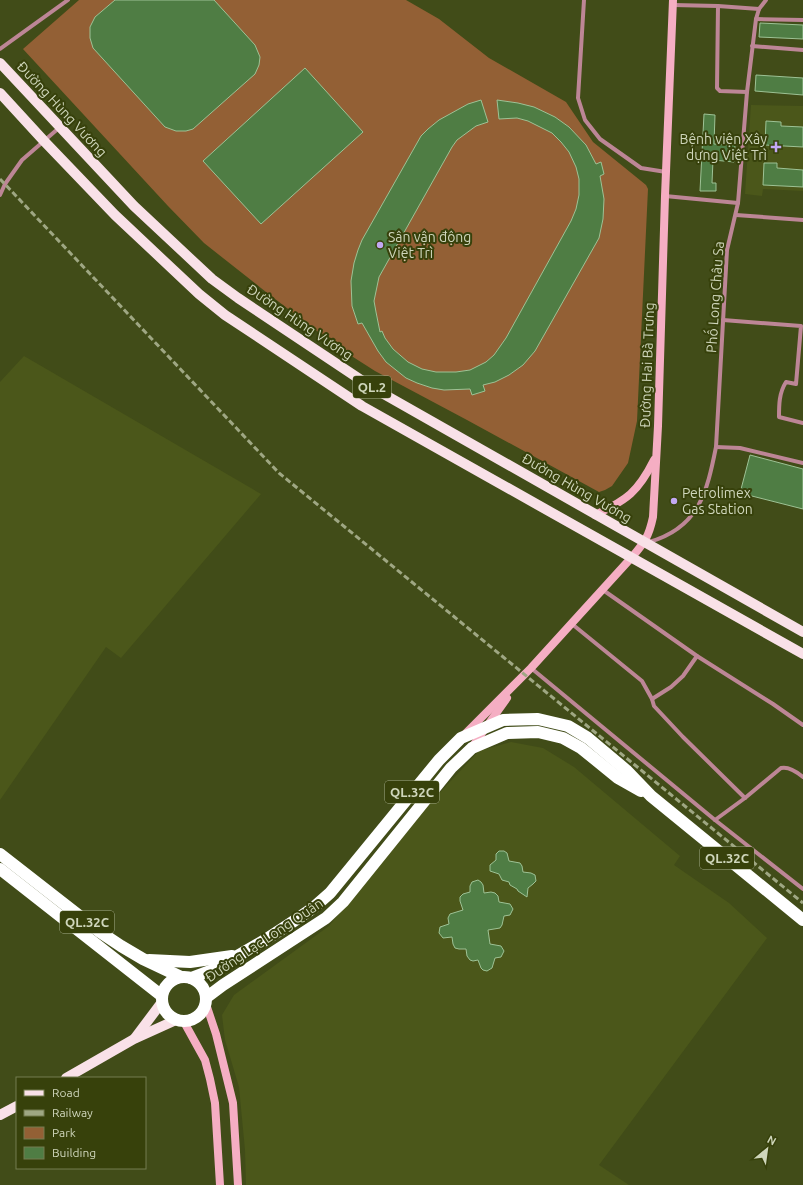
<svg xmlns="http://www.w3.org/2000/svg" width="803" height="1185" font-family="Ubuntu,sans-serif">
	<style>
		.built { fill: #4b571a }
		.green { fill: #936035 }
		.building { fill: #4f7d44; stroke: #9dc295 }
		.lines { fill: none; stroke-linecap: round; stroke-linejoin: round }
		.street { stroke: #bd8696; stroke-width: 4 }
		.secondary { stroke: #f5aec3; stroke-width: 8 }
		.primary { stroke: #f9e1e8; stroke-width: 10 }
		.highway { stroke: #fff; stroke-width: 12 }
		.rail { stroke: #9fa783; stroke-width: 3; stroke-dasharray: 6 3; stroke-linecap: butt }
		.poi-dot { fill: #c2a8f3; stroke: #37410b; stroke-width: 1.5 }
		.labels { text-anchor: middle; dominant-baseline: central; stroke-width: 4; stroke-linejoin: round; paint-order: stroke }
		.shield { fill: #37410b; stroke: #a1a986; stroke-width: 1 }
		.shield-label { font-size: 13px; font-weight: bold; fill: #cfd6bb }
		.street-label { font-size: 14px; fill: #cfd6bb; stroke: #37410b }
		.poi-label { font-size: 14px; fill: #cfd6bb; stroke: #37410b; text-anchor: start }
	</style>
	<rect width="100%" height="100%" fill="#414c18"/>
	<g class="built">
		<path d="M751 105 803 106V191L763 189 762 196 745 194Z"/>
		<path d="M24 356 261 494 121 658 106 647 0 800V382Z"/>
		<path d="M511 742 543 748 574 767 680 856 674 865 729 903 767 938 599 1165 629 1185H246L245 1150 239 1087 225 1040 222 1015 234 995 329 926 431 802 479 751Z"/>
	</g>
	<path class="green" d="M79 0H406L439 19 489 58 566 102 593 142 646 185 648 189 637 421 628 463 612 486 605 490 599 492 467 420 375 371 339 348 266 292 204 243 168 206 23 49Z"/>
	<g class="building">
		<path d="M115 0H214L255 45 260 57 259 65 255 74 193 129 186 131H176L165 127 93 48 90 38V27L95 17Z"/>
		<path d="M760 23 803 25V39L759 37Z"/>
		<path d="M305 68 363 132 261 224 203 161Z"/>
		<path d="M756 75 803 78V95L755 91Z"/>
		<path d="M481 100 488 122 476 126 457 140 452 147 379 277 374 301 376 312 380 332 382 331 385 338 393 349 408 362 422 369 436 372H456L470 370 486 362 494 355 506 338 571 221 576 209 579 195V179L576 167 569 152 561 142 552 133 528 121 517 118 499 119 497 100 518 103 534 107 555 117 569 127 586 145 596 164 601 162 604 174 600 176 604 199 603 219 599 238 535 351 523 365 509 375 495 382 483 385 485 391 472 395 470 389 444 390 432 388 417 383 406 378 386 362 378 351 362 323 358 324 352 306 351 281 354 263 358 250 362 240 421 136 428 129 439 120 468 104Z"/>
		<path d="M704 114 715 115 714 144 735 145 734 162 713 160 712 183H716V191H700Z"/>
		<path d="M766 121 781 122V126L803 127V147L765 145Z"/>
		<path d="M764 163H777V168L803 170V187L763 185Z"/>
		<path d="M750 455 803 469V509L740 493Z"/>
		<path d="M499 851H504L507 853 509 861 520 863 522 866 523 872 531 873 535 875 536 881 533 884 528 888 527 897 518 891 517 889 510 885 509 882 502 880 499 874 490 871V865L496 860V854Z"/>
		<path d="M478 880 481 882 483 885 484 893 491 892 495 893 498 896 499 902 510 904 513 909 510 915 504 916 502 925 500 928 488 930 490 944 501 946 504 951 501 957 495 958 492 968 487 971 483 970 481 968 478 960 473 961 470 960 467 956 466 949H459L455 948 453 944 452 937 443 938 439 933 440 927 449 924 448 918 450 914 463 910 460 901V897L463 894 470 892V886L472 882Z"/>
	</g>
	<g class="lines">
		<g class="street">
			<path d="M584 0 578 98 585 120 600 139 641 168 666 172"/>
			<path d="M673 5 718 6 759 9"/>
			<path d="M718 6 717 88 720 91 747 92"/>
			<path d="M756 19 803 20"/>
			<path d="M752 46 803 50"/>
			<path d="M0 49 68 0"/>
			<path d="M0 195 5 184 22 160 60 127"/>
			<path d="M665 196 738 203"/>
			<path d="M736 215 803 220"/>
			<path d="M723 320 801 326 796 384 786 382C779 393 779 405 779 417L803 423"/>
			<path d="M716 447 740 448 803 463"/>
			<path d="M649 542C699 528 707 492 716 447L727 250 738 203 747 92 756 19 759 9 766 0"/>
			<path d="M603 590 697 656 773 704 803 725"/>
			<path d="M572 624 642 681 652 699 654 706 683 737 745 798"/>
			<path d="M531 668 715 820 803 889"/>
			<path d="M652 699 671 687 683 676 697 656"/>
			<path d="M715 820 745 798 781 768C789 766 797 772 803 777"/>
		</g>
		<g class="secondary">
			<path d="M595 515C627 500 638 492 654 460"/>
			<path d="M465 734 531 668 632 557C645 542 649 536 653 517L658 426 665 196 673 0"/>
			<path d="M472 747 507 698"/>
			<path d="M206 1004 216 1034 233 1103 238 1185"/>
			<path d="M184 1022 205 1060 210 1079 215 1103 220 1185"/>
		</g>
		<g class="primary">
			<path d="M0 63 134 206 212 279 238 298 373 388 803 632"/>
			<path d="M0 93 44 141 115 215 199 294 225 315 362 406 803 654"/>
			<path d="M135 1038 162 1002"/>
			<path d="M66 1078 134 1039 176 1020"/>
			<path d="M0 1115 17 1106"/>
		</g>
		<g class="highway">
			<path d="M0 854 100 932 121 946 143 959 181 977"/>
			<path d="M0 869 162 996"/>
			<path d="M149 960 190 962 232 956"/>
			<circle cx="184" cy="999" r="22"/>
			<path d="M191 978 215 969 265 940 291 923 313 908 330 893 439 760 461 738 503 720 538 719 568 726 588 738 626 770 651 796 803 920"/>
			<path d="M207 997 223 985 326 918 343 902 451 768 472 748 507 733 538 732 563 738 581 748 618 778 641 791"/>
		</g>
		<path class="rail" d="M0 179 279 473 803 903"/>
	</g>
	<g class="poi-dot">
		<path d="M774 141h4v4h4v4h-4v4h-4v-4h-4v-4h4z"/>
		<circle cx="380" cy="245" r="4"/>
		<circle cx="674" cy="501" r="4"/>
	</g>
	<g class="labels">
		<g class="shield">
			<rect x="353" y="376" width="38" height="22" rx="3"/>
			<rect x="385" y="781" width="54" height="22" rx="3"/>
			<rect x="700" y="847" width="54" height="22" rx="3"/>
			<rect x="60" y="911" width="54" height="22" rx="3"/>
		</g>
		<g class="shield-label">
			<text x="372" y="387">QL.2</text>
			<text x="412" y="792">QL.32C</text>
			<text x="727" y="858">QL.32C</text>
			<text x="87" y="922">QL.32C</text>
		</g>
		<g class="street-label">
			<text transform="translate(62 109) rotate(47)">Đường Hùng Vương</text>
			<text transform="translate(715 297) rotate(-86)">Phố Long Châu Sa</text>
			<text transform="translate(300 322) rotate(34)">Đường Hùng Vương</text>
			<text transform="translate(647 365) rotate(-88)">Đường Hai Bà Trưng</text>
			<text transform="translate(577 488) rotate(30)">Đường Hùng Vương</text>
			<text transform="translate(264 940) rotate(-34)">Đường Lạc Long Quân</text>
		</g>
		<g class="poi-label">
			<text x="767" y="139" text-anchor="end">Bệnh viện Xây<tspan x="767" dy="16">dựng Việt Trì</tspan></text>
			<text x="388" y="237">Sân vận động<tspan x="388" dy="16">Việt Trì</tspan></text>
			<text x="682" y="493">Petrolimex<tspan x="682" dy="16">Gas Station</tspan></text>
		</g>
	</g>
	<rect x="16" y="1077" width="130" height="92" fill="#37410b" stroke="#747d51"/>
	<rect x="24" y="1090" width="20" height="6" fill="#f9e1e8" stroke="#747d51"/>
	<text x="52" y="1097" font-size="12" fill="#cfd6bb">Road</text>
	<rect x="24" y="1110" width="20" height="6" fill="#9fa783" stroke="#747d51"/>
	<text x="52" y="1117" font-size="12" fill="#cfd6bb">Railway</text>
	<rect x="24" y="1127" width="20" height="12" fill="#936035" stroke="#747d51"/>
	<text x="52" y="1137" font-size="12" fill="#cfd6bb">Park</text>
	<rect x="24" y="1147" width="20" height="12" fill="#4f7d44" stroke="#747d51"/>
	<text x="52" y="1157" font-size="12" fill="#cfd6bb">Building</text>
	<g transform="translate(767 1149) rotate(29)" stroke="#37410b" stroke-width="3" paint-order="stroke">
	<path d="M0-3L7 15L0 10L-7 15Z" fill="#cfd6bb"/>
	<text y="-6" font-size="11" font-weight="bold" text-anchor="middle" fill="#cfd6bb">N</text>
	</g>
</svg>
